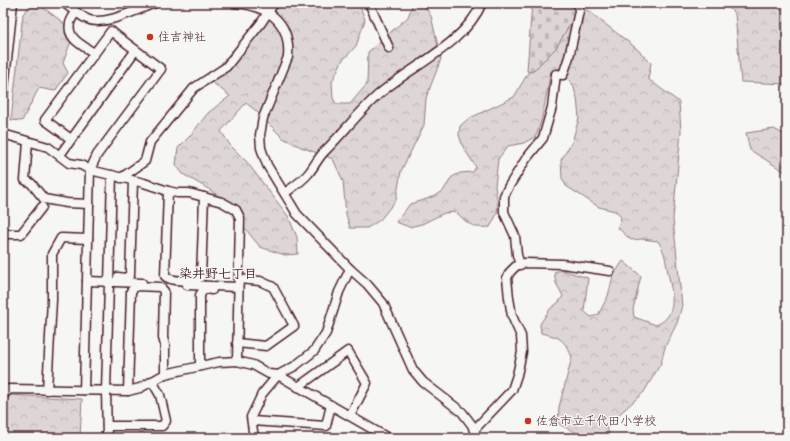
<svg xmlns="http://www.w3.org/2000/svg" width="790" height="441" font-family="Itim,'Klee One',sans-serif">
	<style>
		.forest { fill: url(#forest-crowns); stroke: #947a80 }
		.cemetery { fill: url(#cemetery-stones); stroke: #947a80 }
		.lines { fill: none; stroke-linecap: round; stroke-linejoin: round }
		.minor-casing { stroke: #4a1f2b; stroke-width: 11 }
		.minor { stroke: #f6f6f2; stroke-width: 8 }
		.poi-dot { fill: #c8321e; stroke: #f6f6f2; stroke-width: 1.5 }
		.labels { text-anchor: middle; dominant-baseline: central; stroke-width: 3; stroke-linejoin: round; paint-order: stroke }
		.poi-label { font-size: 12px; fill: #4a1f2b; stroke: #f6f6f2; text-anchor: start }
		.neighbourhood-label { font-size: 13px; font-weight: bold; fill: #4a1f2b; stroke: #f6f6f2 }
	</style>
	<defs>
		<pattern id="forest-crowns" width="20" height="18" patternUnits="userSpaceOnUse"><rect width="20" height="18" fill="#ddd6d5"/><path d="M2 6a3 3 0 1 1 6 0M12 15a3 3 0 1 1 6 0" fill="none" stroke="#bfb7b7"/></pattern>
		<pattern id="cemetery-stones" width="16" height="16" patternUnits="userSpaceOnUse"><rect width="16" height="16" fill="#ddd6d5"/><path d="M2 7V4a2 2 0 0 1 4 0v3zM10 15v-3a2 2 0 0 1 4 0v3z" fill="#bfb7b7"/></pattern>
	</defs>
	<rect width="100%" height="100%" fill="#f6f6f2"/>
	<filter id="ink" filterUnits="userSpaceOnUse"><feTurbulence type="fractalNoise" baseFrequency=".025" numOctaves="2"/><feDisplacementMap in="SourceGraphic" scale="8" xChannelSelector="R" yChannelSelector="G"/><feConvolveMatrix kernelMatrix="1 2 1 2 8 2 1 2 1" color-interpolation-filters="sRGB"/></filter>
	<g filter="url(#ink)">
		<g class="forest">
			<path d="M288 3H359L365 20 356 46 342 61 332 82 333 98 336 104H350L367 84 368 52 408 17 413 3H423L431 16 441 59 426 98 424 125 401 171 396 200 380 220 367 228H350L346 214 343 181 333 159 301 147 283 138 255 110 246 103 221 131 230 145 246 161 288 216 297 237 298 254 285 255 260 247 240 222 231 207 210 190 183 174 176 165 178 148 190 136 208 113 230 96 209 80 224 60 250 31 257 19Z"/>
			<path d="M724 3H787V84L741 82 735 14Z"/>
			<path d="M30 6H41L64 23 71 41 63 63 68 73 55 91 39 88 22 121 11 120 23 14Z"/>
			<path d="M574 9 587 10 636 48 651 63 648 79 679 102 681 131 673 219 682 306 677 323 665 347 661 363 644 392 606 426 611 438H583C578 431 565 429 558 423L559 407 572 357C564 339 560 337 541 333L540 324 550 309 559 302 563 296 556 283 554 272 562 270 588 278 584 311 591 317 598 315 608 296 613 276 623 261 641 276 633 309 634 317 656 325C679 316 672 292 668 273 665 259 666 254 658 241L642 239 631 240 618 228 621 217 615 211 599 207 566 186 562 178 561 160 572 142 579 118 577 98 573 85 560 69 551 71 542 118 536 136 524 143 508 146 498 159 495 186 498 204 497 214 490 227C473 229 468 224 456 212L444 213 422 224 409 227 396 222 410 204 421 201 437 195 443 191 452 177 460 173 473 172 476 167 463 147 459 135 460 126 468 119 514 97 532 66Z"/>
			<path d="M774 129 787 136V173L750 150 746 133Z"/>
			<path d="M8 395 82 399 80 438H3V400Z"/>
		</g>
		<path class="cemetery" d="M532 3H576V14L556 48 532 72 527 71Z"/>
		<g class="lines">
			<g class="minor-casing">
				<g id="minor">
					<path d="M64 3C71 8 79 15 87 19 104 27 138 9 155 3"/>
					<path d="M233 3C267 5 291 21 288 57L263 118 260 135 261 148 267 165 297 214 350 269 367 284 383 303 413 370 423 382 462 412 472 425 477 438"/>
					<path d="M369 3 389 48"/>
					<path d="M76 12C74 15 71 19 70 23 66 39 84 46 94 53"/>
					<path d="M3 98 13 3"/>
					<path d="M3 134 48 147 69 163 81 165 90 170 144 183 168 191 177 193H189L222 202 236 210 240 218 237 361"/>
					<path d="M71 139 45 120 111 31 117 36 161 69 97 155 90 170 84 390"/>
					<path d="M28 142 25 180 31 183 44 199 67 203 89 204"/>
					<path d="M60 155 135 51"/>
					<path d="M121 178 145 161 150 142 194 88 226 67 261 23 274 3"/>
					<path d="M168 191 165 276C171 282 193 282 201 277L204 197"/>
					<path d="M285 193C293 187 301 182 308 174 314 167 318 158 324 152 343 133 359 112 378 95 411 66 464 45 482 3"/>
					<path d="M3 234H21L42 207"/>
					<path d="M520 265 517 255 515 236 504 212V196L509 186 526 159 543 138 552 107 556 74 563 75 569 57 579 11 578 3"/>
					<path d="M118 277 126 278 130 275 133 181"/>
					<path d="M87 281 142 283"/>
					<path d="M187 285 238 287"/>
					<path d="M237 343 266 346 294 326 273 287 260 281 239 279"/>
					<path d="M200 366V295L204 289 212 290"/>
					<path d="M298 387 348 351 367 383 350 416"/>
					<path d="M47 390 52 300V254L61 238 88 239"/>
					<path d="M128 391 131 291 136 286 160 287 164 291 163 338 165 345V374"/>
					<path d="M3 396 9 389 128 391 140 388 165 374 219 362 237 361 253 365 269 374 278 375 295 366 314 351 326 333 339 292 350 269"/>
					<path d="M252 421 326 426 331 405"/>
					<path d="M107 426H162L166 421 160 395 152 381"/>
					<path d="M474 430 512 390 517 375 522 352 521 336 512 316 509 298 507 278 510 272 516 266 524 263 562 264 610 271"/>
					<path d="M107 438 106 391 112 175"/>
					<path d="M254 438 251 417 262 394 278 375 388 438"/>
				</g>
			</g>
			<use href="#minor" class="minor"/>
		</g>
	</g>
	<g class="poi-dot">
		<circle cx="150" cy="37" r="4"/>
		<circle cx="528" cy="421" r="4"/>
	</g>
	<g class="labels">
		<g class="poi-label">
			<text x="158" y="37">住吉神社</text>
			<text x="536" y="421">佐倉市立千代田小学校</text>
		</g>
		<g class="neighbourhood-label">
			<text x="218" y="273">染井野七丁目</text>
		</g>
	</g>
	<rect width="790" height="441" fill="none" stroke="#f6f6f2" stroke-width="16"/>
	<rect x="8" y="8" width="774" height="425" fill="none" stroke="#4a1f2b" stroke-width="1.5" filter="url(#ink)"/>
</svg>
